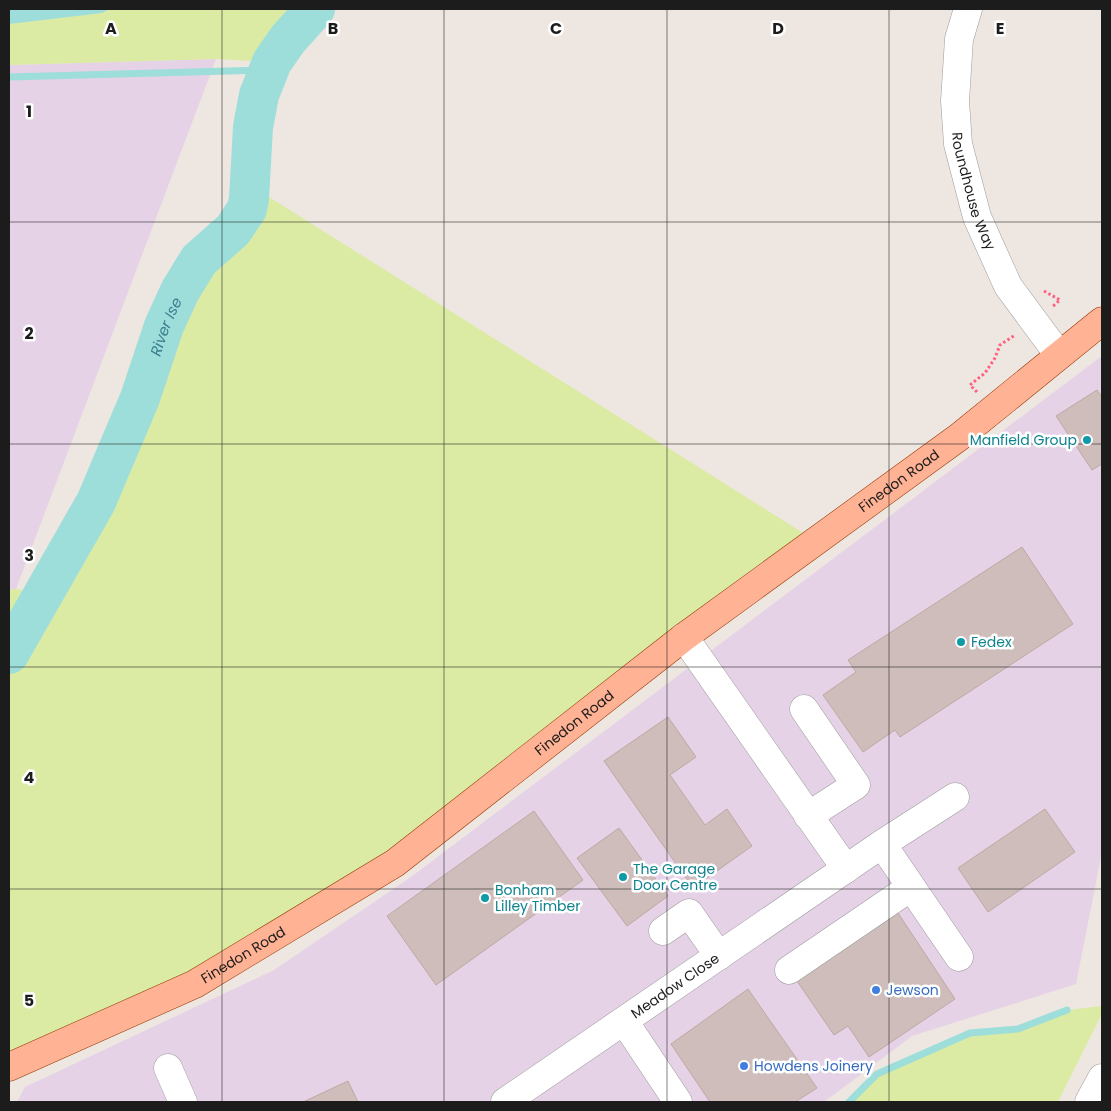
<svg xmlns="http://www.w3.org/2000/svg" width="1111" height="1111" font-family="Poppins,sans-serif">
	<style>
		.industrial { fill: #e5d2e7 }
		.grass { fill: #dceba3 }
		.water { fill: #9ededa }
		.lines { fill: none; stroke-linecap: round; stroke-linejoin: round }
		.stream { stroke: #9ededa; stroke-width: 7 }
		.river { stroke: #9ededa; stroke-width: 40 }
		.building { fill: #cebdba; stroke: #c0a7a2 }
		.minor-casing { stroke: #9d9d9d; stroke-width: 29 }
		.major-casing { stroke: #933700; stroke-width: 29 }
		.path { stroke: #ff607f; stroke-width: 3; stroke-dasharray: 2.5 2.5; stroke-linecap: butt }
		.minor { stroke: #fff; stroke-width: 28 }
		.major { stroke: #ffb294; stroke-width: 28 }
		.grid { fill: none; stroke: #1c1c1c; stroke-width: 1; stroke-opacity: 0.55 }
		.culture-dot { fill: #0f9aa8; stroke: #fff; stroke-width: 2 }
		.shop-dot { fill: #3f7fe0; stroke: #fff; stroke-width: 2 }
		.labels { text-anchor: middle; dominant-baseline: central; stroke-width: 5; stroke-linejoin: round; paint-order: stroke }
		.street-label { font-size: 14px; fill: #1c1c1c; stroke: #fff }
		.culture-label { font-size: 14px; fill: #0d838f; stroke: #fff; text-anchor: start }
		.shop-label { font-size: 14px; fill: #366cbe; stroke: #fff; text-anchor: start }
		.water-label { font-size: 15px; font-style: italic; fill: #3b7e8f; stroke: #fff }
		.grid-label { font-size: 16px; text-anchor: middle; font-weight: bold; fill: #1c1c1c; stroke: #fff; stroke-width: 5; stroke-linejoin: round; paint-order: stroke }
	</style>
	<rect width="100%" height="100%" fill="#eee6e1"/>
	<g class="industrial">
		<path d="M216 59 16 589H9V65Z"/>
		<path d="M1102 356V852L1076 984 912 1036 824 1102H17L25 1087 274 970 411 877Z"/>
	</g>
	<g class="grass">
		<path d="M9 9H315L288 39 272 62 216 59 9 65Z"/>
		<path d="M250 185 816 541 311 915 9 1067V589H16L44 594 97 502 140 398 164 326 180 291 199 260 233 230 247 209Z"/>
		<path d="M1102 1006V1014L1058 1102H849L877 1074 970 1033 1018 1029 1067 1010Z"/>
	</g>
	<path class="water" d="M9 9H110L102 13 9 24Z"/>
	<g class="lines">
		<g class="stream">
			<path d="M9 77 269 70"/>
			<path d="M849 1102 877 1074 970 1033 1018 1029 1067 1010"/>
		</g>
		<path class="river" id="s1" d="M9 654 96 502 140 398 164 326 180 291 199 260 233 230 247 209 249 199 253 127 259 95 272 62 288 39 315 9"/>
	</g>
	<g class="building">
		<path d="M1097 390 1102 397V464L1092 470 1056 416Z"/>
		<path d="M1022 547 1073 624 900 737 895 730 863 752 823 695 856 672 848 660Z"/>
		<path d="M668 717 696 757 670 775 705 825 727 809 752 846 693 888 604 761Z"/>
		<path d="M1045 809 1075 852 988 912 958 868Z"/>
		<path d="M534 811 583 880 436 985 387 916Z"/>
		<path d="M619 828 668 896 627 926 577 858Z"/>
		<path d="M898 913 955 999 869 1057 848 1026 834 1035 797 981Z"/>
		<path d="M748 989 817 1088 795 1102H710L671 1044Z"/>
		<path d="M348 1081 358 1102H303Z"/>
	</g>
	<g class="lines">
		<g class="minor-casing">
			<g id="minor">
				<path id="s2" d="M968 9 959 39 955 101 958 144 977 217 1008 286 1059 355"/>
				<path d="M684 637 846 869"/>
				<path d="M804 709 856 785 808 816"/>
				<path d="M882 844 959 957"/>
				<path d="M663 931 689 913 719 956"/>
				<path d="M789 970 911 887"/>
				<path d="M624 1021 678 1102"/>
				<path d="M168 1068 183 1102"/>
				<path id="s3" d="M505 1102 882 844 955 797"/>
				<path d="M1089 1102 1102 1078"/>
			</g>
		</g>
		<g class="major-casing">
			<g id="major">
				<path id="s4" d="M9 1067 195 984 395 863 684 637 959 437 1102 321"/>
			</g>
		</g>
		<g class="path">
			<path d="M1044 291 1060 300 1052 307"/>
			<path d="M977 392 970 385 985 373 995 358 1000 345 1015 335"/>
		</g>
		<use href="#minor" class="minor"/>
		<use href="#major" class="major"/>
	</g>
	<path class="grid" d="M222 9V1102M444 9V1102M667 9V1102M889 9V1102M9 222H1102M9 444H1102M9 667H1102M9 889H1102"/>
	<g class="culture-dot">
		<circle cx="1087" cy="440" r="5"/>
		<circle cx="961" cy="642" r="5"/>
		<circle cx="623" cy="877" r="5"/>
		<circle cx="485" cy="898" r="5"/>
	</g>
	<g class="shop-dot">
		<circle cx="876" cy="990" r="5"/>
		<circle cx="744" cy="1066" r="5"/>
	</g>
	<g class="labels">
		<g class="street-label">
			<text stroke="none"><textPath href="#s2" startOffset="186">Roundhouse Way</textPath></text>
			<text stroke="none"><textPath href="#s4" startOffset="1070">Finedon Road</textPath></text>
			<text stroke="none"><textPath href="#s4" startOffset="665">Finedon Road</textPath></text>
			<text stroke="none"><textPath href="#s4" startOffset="260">Finedon Road</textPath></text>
			<text stroke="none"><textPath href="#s3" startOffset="206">Meadow Close</textPath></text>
		</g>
		<g class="culture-label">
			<text x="1077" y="440" text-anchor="end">Manfield Group</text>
			<text x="971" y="642">Fedex</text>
			<text x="633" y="869">The Garage<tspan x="633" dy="16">Door Centre</tspan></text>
			<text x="495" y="890">Bonham<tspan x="495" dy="16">Lilley Timber</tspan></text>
		</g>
		<g class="shop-label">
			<text x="886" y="990">Jewson</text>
			<text x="754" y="1066">Howdens Joinery</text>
		</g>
		<g class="water-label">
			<text stroke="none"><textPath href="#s1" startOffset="364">River Ise</textPath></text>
		</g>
	</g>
	<g class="grid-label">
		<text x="111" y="34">A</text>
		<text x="333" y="34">B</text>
		<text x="556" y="34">C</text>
		<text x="778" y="34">D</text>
		<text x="1000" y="34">E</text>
		<text x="29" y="117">1</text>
		<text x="29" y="339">2</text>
		<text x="29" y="561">3</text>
		<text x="29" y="783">4</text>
		<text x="29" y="1006">5</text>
	</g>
	<rect width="1111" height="1111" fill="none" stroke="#1c1c1c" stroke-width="20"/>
</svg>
